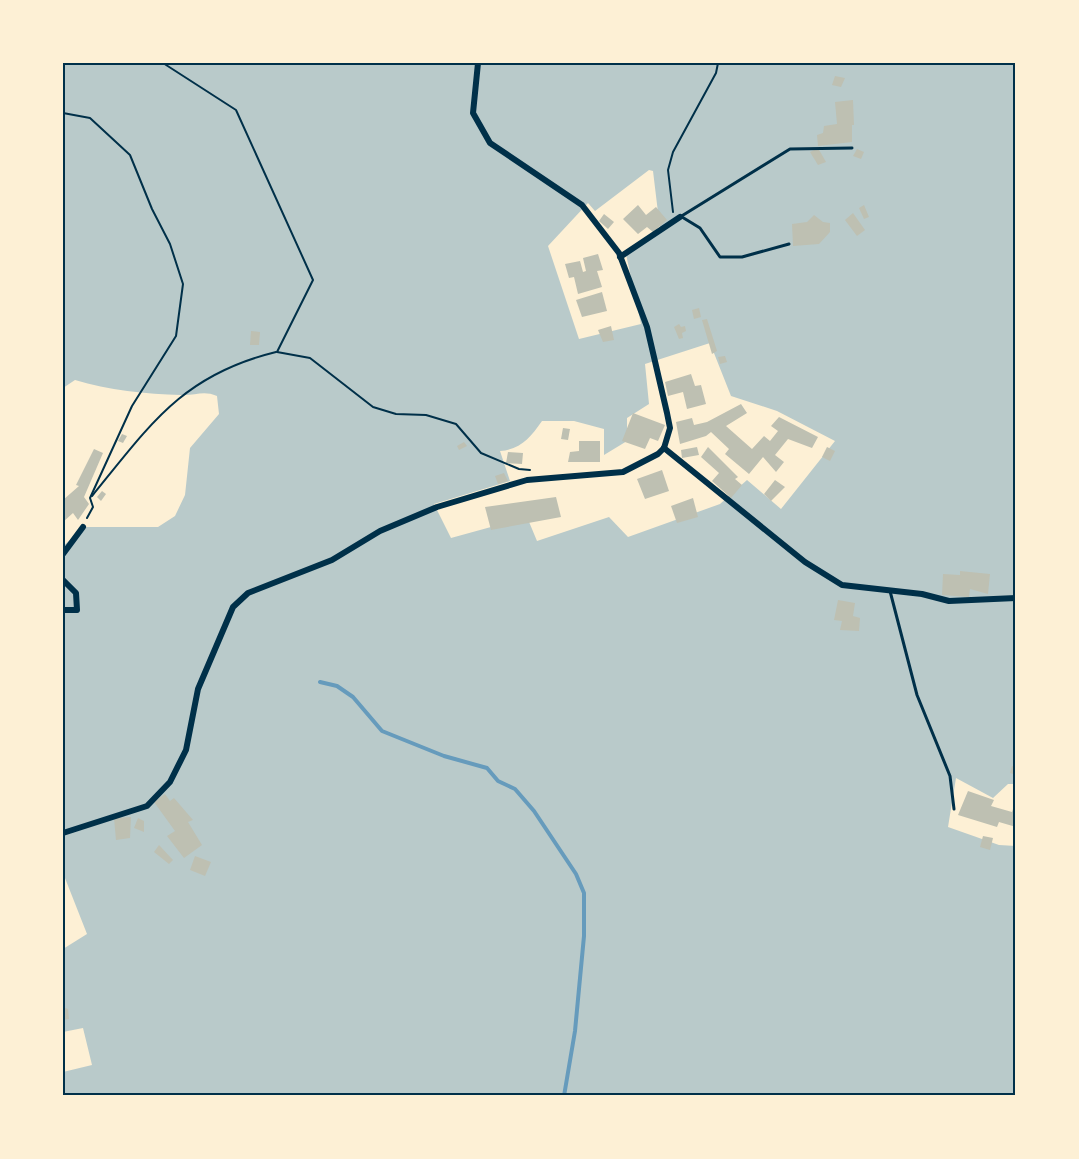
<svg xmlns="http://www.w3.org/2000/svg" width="1079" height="1159" font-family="Figtree,sans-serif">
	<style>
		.green { fill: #b9caca; fill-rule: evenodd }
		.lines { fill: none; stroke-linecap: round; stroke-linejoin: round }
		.stream { stroke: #669bbc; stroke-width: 4 }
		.building { fill: #bec0b2 }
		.path { stroke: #003049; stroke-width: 2 }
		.service { stroke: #003049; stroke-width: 3 }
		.minor { stroke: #003049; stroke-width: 6 }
		.neatline { fill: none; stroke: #003049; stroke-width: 2 }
	</style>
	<rect width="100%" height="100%" fill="#fdf0d5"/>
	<path class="green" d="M63 63H1016V784H1008L993 798 956 778 948 827 999 845 1016 846V1096H63V1072L92 1065 83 1028 63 1032V949L87 934 63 873V546L85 527H158L175 516 185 495 190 448 219 414 217 396C203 390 195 396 181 395 146 394 108 390 75 380L63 388ZM649 170 653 171 660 229 626 254 641 324 579 339 548 246 588 203 595 211ZM710 343 731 396 777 411 835 441 781 509 747 480 720 504 628 537 609 517 537 541 527 517 451 538 434 504 510 481 500 451C521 449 530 438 542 421H574L604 429V455L627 441V418L649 404 645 364Z"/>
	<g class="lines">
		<path class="stream" d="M320 682 337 686 353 697 382 731 444 756 487 768 498 781 515 789 534 811 576 874 584 893V936L575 1031 564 1096"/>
	</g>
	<g class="building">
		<path d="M835 76 845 78 841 87 832 85Z"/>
		<path d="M853 100 854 125H852V142L818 146 817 135 823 133 824 126 837 124 835 102Z"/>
		<path d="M818 148 826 162 818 165 810 152Z"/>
		<path d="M857 149 864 152 861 159 853 156Z"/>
		<path d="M638 205 646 215 656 207 667 220 653 232 647 227 638 234 623 219Z"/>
		<path d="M864 205 869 217 864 219 859 208Z"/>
		<path d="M853 213 865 230 857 236 845 220Z"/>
		<path d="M604 214 614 222 608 229 599 221Z"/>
		<path d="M814 215 823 222 830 223V232L819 244 793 246 792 224 807 222Z"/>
		<path d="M598 254 603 270 597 271 602 287 578 294 574 277 569 278 565 264 580 261 583 272 586 271 583 258Z"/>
		<path d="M602 292 607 311 582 317 576 300Z"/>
		<path d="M699 308 701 317 694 319 692 310Z"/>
		<path d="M707 319 717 351 712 354 702 320Z"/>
		<path d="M679 324 681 327 685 326 686 331 682 333 683 338 679 339 674 327Z"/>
		<path d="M611 326 614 340 603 342 598 330Z"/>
		<path d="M251 331 260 332 259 345H250Z"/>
		<path d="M725 356 727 362 720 364 718 357Z"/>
		<path d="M691 374 695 386 701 385 706 404 687 409 683 392 668 396 665 382Z"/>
		<path d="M741 404 747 413 726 426 752 449 764 436 770 441 778 431 771 426 779 417 818 437 812 448 788 439 775 455 784 462 776 472 763 457 749 474 725 454 729 449 711 432 706 436 680 444 676 422 692 418 694 425 707 422Z"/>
		<path d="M633 413 665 425 658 441 650 438 645 449 622 441Z"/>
		<path d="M563 428 570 429 568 440 561 439Z"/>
		<path d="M122 434 127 436 123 443 118 441Z"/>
		<path d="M579 441H600V462H568L570 452 579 451Z"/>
		<path d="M464 442 467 446 459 450 457 446Z"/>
		<path d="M697 447 699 455 682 458 681 450Z"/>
		<path d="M708 447 738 477 735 479 742 485 731 498 712 481 719 473 701 457Z"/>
		<path d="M827 447 835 451 830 461 822 457Z"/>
		<path d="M94 449 103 453 84 497 89 504 78 520 73 513 63 522V500L79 486 76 485Z"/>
		<path d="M508 452 523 453 522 464 506 463Z"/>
		<path d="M662 470 669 491 645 499 637 479Z"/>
		<path d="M504 473 508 481 498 484 495 476Z"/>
		<path d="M775 480 785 487 771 501 764 494Z"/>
		<path d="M102 491 106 494 101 501 97 497Z"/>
		<path d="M556 497 561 517 491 530 485 507Z"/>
		<path d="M693 498 698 517 677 523 671 506Z"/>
		<path d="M960 571 990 574 988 594 970 589 969 597 942 595 943 574 960 575Z"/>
		<path d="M838 600 855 603 853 616 860 618 859 631 840 630 842 621 834 620Z"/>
		<path d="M1012 766 1016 767V775L1010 773Z"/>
		<path d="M968 791 994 800 991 806 1012 812 1016 800V827L999 822 997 827 958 815Z"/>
		<path d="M165 794 170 801 174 798 193 820 188 822 202 845 184 858 167 836 175 831 154 802Z"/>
		<path d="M131 817 130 838 116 840 114 818Z"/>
		<path d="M138 818 144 821V832L134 828Z"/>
		<path d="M983 836 993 838 990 850 980 847Z"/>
		<path d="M159 845 173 860 169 864 154 852Z"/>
		<path d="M195 856 211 862 205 876 190 870Z"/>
		<path d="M63 1007 68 1009 69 1019 63 1020Z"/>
	</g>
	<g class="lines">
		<g class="path">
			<path d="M163 63 236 110 313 280 277 352 310 358 373 407 396 414 426 415 456 424 481 453 519 469 530 470"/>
			<path d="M63 113 90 118 130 155 152 209 170 244 183 284 176 336 132 406 90 498 93 507 87 518"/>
			<path d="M673 212 668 170 673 152 716 73 718 63"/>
			<path d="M92 496C150 425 182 375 276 352"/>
		</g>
		<g class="service">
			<path d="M680 217 790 149 852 148"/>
			<path d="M682 217 700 228 720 257H742L789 244"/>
			<path d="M890 591 917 695 950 776 954 809"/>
		</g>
		<g class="minor">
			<path d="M478 63 473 113 490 143 582 205 619 253 647 327 667 413 670 428 664 448"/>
			<path d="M620 257 680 217"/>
			<path d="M664 448 805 562 842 585 922 594 949 601 1016 598"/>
			<path d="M63 554 83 527"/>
			<path d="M63 580 76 593 77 610H63"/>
			<path d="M63 833 147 806 170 782 186 750 198 689 233 607 248 593 332 560 380 531 437 507 527 480 623 472 658 454 664 448"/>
		</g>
	</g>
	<rect width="1079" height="1159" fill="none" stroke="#fdf0d5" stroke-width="129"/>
	<rect x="64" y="64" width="950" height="1030" class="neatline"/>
</svg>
